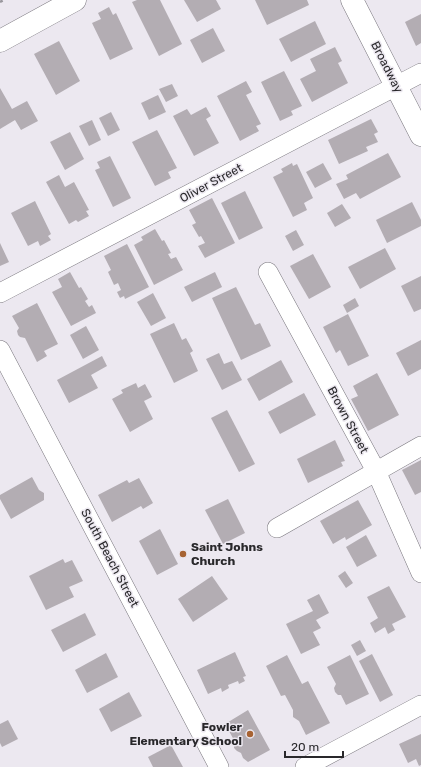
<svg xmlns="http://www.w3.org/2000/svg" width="421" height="767" font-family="Rubik,sans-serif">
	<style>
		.building { fill: #b3adb3 }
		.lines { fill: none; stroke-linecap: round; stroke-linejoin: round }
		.street-casing { stroke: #79767d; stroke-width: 20 }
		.secondary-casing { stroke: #79767d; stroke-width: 23 }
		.path { stroke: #99979d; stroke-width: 2.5; stroke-dasharray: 3 2; stroke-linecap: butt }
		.street { stroke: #fff; stroke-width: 19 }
		.secondary { stroke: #fff; stroke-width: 22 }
		.poi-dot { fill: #a76333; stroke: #ece8f0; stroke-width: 1.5 }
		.labels { text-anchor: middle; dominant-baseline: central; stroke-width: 3; stroke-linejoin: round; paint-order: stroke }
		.street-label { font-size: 12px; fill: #29282b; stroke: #ece8f0 }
		.poi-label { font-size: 12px; font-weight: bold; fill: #29282b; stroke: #ece8f0; text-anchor: start }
	</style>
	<rect width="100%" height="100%" fill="#ece8f0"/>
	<g class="building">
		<path d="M137 0H160L182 44 159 56 132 2Z"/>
		<path d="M184 0H216L221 9 197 22Z"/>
		<path d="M255 0H307L309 5 267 25Z"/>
		<path d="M109 7 113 15 116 13 133 49 110 60 92 23 101 19 98 13Z"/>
		<path d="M421 14V43L416 46 405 22Z"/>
		<path d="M315 21 326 44 291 62 279 39Z"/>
		<path d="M213 28 225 51 202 63 190 40Z"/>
		<path d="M59 41 80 81 56 95 34 54Z"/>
		<path d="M335 47 342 61 338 63 348 83 312 102 300 79 316 71 310 59Z"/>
		<path d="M284 71 302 106 291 111 293 115 280 121 261 82Z"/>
		<path d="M246 81 252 92 246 95 261 124 256 126 259 131 240 141 217 96Z"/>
		<path d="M172 84 178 96 166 102 159 89Z"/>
		<path d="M0 88 12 109 27 101 38 121 21 130 15 120 0 129Z"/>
		<path d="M158 95 166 112 149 120 141 103Z"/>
		<path d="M206 107 211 116 206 119 219 143 194 156 173 116 187 109 191 115Z"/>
		<path d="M111 112 120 130 108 136 99 118Z"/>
		<path d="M371 119 378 132 374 134 378 142 366 147 368 151 339 164 328 140Z"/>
		<path d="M92 120 101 140 89 146 79 126Z"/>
		<path d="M157 130 177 168 168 172 171 178 155 186 132 142Z"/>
		<path d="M70 132 84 159 65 170 50 142Z"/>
		<path d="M388 153 401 177 360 199 356 193 344 199 336 184 348 179 346 175Z"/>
		<path d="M110 156 131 198 113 207 95 170 100 168 97 162Z"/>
		<path d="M292 163 293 166 297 164 313 198 304 203 307 210 293 217 273 177 283 172 281 169Z"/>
		<path d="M323 163 332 179 315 188 306 172Z"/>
		<path d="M59 175 65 187 74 182 89 210 86 211 89 216 78 222 76 220 69 224 46 182Z"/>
		<path d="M245 191 263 228 239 240 221 203Z"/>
		<path d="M212 198 235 243 205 258 198 246 205 243 201 236 199 237 192 225 196 223 189 210Z"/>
		<path d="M35 201 51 234 48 236 51 240 40 246 38 241 28 246 11 213Z"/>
		<path d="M412 202 421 220V226L387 243 376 220Z"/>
		<path d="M342 204 351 218 335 227 327 213Z"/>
		<path d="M155 229 162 241 164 240 171 253 168 254 171 259 176 257 183 270 154 285 134 245 143 240 141 237Z"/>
		<path d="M296 230 304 245 293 251 285 236Z"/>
		<path d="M0 243 9 262 0 266Z"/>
		<path d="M127 244 149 287 125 299 124 296 120 298 117 292 121 290 118 283 114 285 108 272 111 270 104 256Z"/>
		<path d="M385 248 396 269 360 289 348 267Z"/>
		<path d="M313 254 331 287 309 299 290 266Z"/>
		<path d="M70 272 79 288 81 287 88 299 85 301 89 307 92 305 96 313 71 326 52 292 62 287 58 279Z"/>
		<path d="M215 272 222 287 192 302 184 287Z"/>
		<path d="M421 276V309L414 312 401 286Z"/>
		<path d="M236 287 255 325 260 323 271 346 241 360 212 298Z"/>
		<path d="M153 293 166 318 151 326 137 302Z"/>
		<path d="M355 298 359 306 347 313 343 305Z"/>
		<path d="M37 303 58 344 44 351 47 356 37 362 25 338 20 337 18 335 17 331 19 328 12 316Z"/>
		<path d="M348 314 369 356 348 366 340 350 336 353 323 327Z"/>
		<path d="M174 323 182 340 186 338 193 351 190 353 198 371 174 383 150 334Z"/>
		<path d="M86 326 99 350 83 359 70 335Z"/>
		<path d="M421 340V369L408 376 396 353Z"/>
		<path d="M219 353 224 364 232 361 242 380 222 390 206 359Z"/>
		<path d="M102 356 107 366 91 375 98 388 69 403 57 380Z"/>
		<path d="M281 360 293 382 259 401 247 379Z"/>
		<path d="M377 373 399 415 368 431 351 399 358 396 353 386Z"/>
		<path d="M136 383 138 388 145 384 152 397 144 401 153 419 130 432 112 399 123 393 121 390Z"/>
		<path d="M304 393 316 415 280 434 268 412Z"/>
		<path d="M227 410 255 464 239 472 211 418Z"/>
		<path d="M335 440 345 461 341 462 343 466 308 483 297 459Z"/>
		<path d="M421 460V492L415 495 402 470Z"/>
		<path d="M32 477 39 490 44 493V500L11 519 0 499V495Z"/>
		<path d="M139 478 153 503 143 509 141 506 112 522 98 495 127 480 129 483Z"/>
		<path d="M228 499 245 533 223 544 205 510Z"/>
		<path d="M358 500 372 525 346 540 345 537 333 544 320 521Z"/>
		<path d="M160 529 178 564 157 575 139 541Z"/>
		<path d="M366 535 377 556 357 567 346 547Z"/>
		<path d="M63 559 65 563 72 560 83 581 69 587 74 597 46 610 29 576Z"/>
		<path d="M345 571 353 583 346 588 338 576Z"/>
		<path d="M212 576 228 599 193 622 178 599Z"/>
		<path d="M389 586 406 617 392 624 395 630 388 634 385 627 375 633 370 623 378 618 367 597Z"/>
		<path d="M319 594 329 613 316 620 321 628 313 632 320 645 301 654 286 624 313 611 307 600Z"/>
		<path d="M85 613 96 635 63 652 51 630Z"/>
		<path d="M360 640 366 651 357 656 351 645Z"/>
		<path d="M235 652 246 676 243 677 245 681 239 684 238 681 228 685 229 688 222 692 221 688 208 694 197 670Z"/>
		<path d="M106 653 118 677 87 693 75 670Z"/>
		<path d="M372 654 393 695 380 702 359 661Z"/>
		<path d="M287 655 302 684 308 681 330 723 306 735 299 721 293 717V710L285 695 281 696 266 666Z"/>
		<path d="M350 655 369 694 346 705 341 695H338L335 692 334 688 336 684 327 667Z"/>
		<path d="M129 692 142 716 111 732 99 709Z"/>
		<path d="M248 710 270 750 248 762 243 758 241 753 237 751 234 748V740L225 724Z"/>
		<path d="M8 720 18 739 2 747 0 743V724Z"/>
		<path d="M421 734V765L419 766 416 759 408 763 399 744Z"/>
		<path d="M171 745 183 767H153L148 757Z"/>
	</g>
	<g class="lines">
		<g class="street-casing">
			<g id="street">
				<path d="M268 272 376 471 421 573"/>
				<path d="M0 293 421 73"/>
				<path d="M0 350 219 767"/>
				<path d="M277 528 421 446"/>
				<path d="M305 767 421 705"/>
			</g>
		</g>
		<g class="secondary-casing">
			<g id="secondary">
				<path d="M352 0 421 135"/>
				<path d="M0 41 75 0"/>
			</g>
		</g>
		<path class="path" d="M0 2 4 0"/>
		<use href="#street" class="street"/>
		<use href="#secondary" class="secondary"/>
	</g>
	<g class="poi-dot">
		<circle cx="183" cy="554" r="4"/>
		<circle cx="250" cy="734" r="4"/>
	</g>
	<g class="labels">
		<g class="street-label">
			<text transform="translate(387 67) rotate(63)">Broadway</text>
			<text transform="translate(211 183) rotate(-28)">Oliver Street</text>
			<text transform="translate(348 420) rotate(62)">Brown Street</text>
			<text transform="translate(110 558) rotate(62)">South Beach Street</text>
		</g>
		<g class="poi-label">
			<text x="191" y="547">Saint Johns<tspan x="191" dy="14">Church</tspan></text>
			<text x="242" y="727" text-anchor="end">Fowler<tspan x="242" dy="14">Elementary School</tspan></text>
		</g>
	</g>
	<path d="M285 751v6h58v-6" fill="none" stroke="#29282b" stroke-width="2"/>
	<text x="291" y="751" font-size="12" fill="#29282b" stroke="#ece8f0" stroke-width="3" paint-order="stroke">20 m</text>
</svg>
